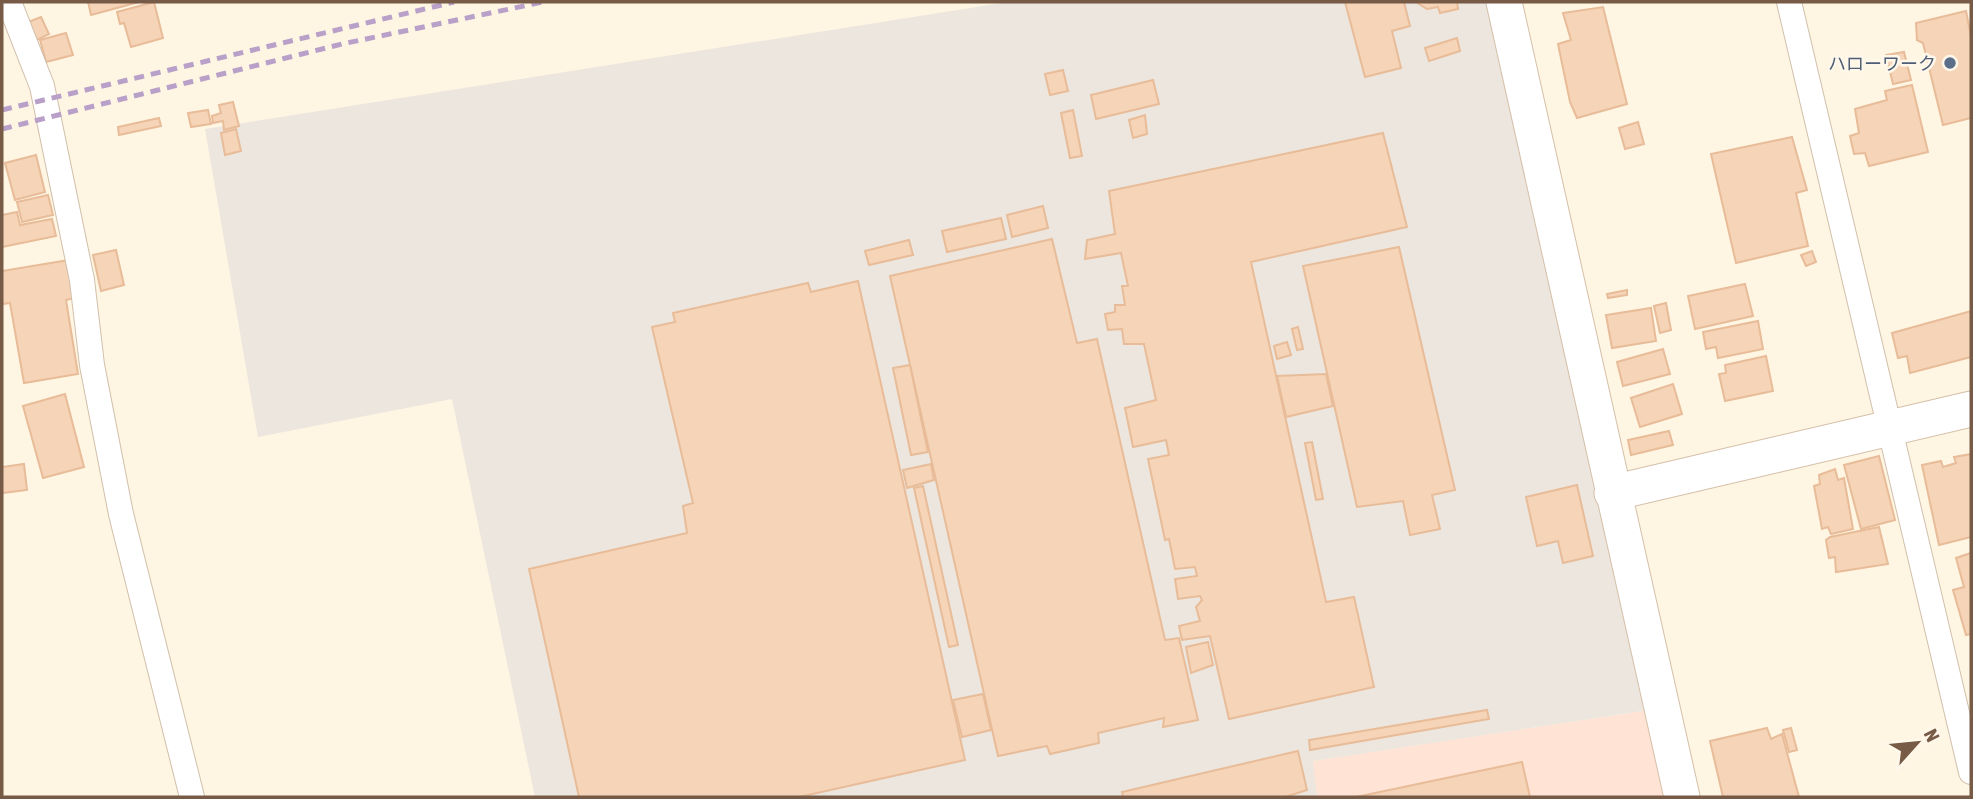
<svg xmlns="http://www.w3.org/2000/svg" width="1973" height="799" font-family="'Asap Condensed','Noto Sans JP',sans-serif">
	<style>
		.commercial { fill: #ffe4d6 }
		.industrial { fill: #ece6de }
		.building { fill: #f5d4b8; stroke: #e8bc98; stroke-width: 2 }
		.lines { fill: none; stroke-linecap: round; stroke-linejoin: round }
		.street-casing { stroke: #d1bfab; stroke-width: 26 }
		.secondary-casing { stroke: #d5bfa8; stroke-width: 37 }
		.street { stroke: #fff; stroke-width: 24 }
		.secondary { stroke: #fff; stroke-width: 35 }
		.rail { stroke: #b8a0c8; stroke-width: 5; stroke-dasharray: 10 7; stroke-linecap: butt }
		.service-dot { fill: #5c6f8a; stroke: #fff8ea; stroke-width: 2.5 }
		.labels { text-anchor: middle; dominant-baseline: central; stroke-width: 5; stroke-linejoin: round; paint-order: stroke }
		.service-label { font-size: 18px; fill: #4e5e75; stroke: #fff8ea; text-anchor: end }
	</style>
	<rect width="100%" height="100%" fill="#fef5e3"/>
	<path class="commercial" d="M1649 710 1667 797H1317L1312 761Z"/>
	<path class="industrial" d="M1008 2H1488L1649 710 1313 761 1317 797H535L452 399 258 437 205 129Z"/>
	<g class="building">
		<path d="M88 2H139L91 15Z"/>
		<path d="M154 2 163 38 131 47 124 23 120 24 117 12Z"/>
		<path d="M1345 2H1404L1410 26 1392 31 1401 68 1365 77Z"/>
		<path d="M1416 2H1457L1458 9 1440 13 1438 7 1427 9Z"/>
		<path d="M1603 7 1627 104 1577 118 1570 102 1558 44 1571 40 1563 13Z"/>
		<path d="M1966 11 1971 36V118L1943 125 1923 43 1917 40 1916 23Z"/>
		<path d="M41 17 49 34 37 40 28 22Z"/>
		<path d="M66 33 73 55 46 62 40 40Z"/>
		<path d="M1457 38 1460 51 1429 61 1425 48Z"/>
		<path d="M1904 52 1911 80 1893 84 1886 55Z"/>
		<path d="M1063 70 1068 91 1050 95 1045 74Z"/>
		<path d="M1153 80 1159 104 1096 119 1091 95Z"/>
		<path d="M1912 85 1928 152 1869 166 1865 153 1854 154 1850 136 1859 133 1855 109 1887 100 1885 91Z"/>
		<path d="M233 102 239 126 224 130 223 121 213 123 212 116 221 113 219 105Z"/>
		<path d="M208 110 211 124 191 127 188 113Z"/>
		<path d="M1073 110 1082 156 1070 158 1061 113Z"/>
		<path d="M1145 115 1147 134 1133 138 1129 120Z"/>
		<path d="M159 118 161 126 119 135 118 127Z"/>
		<path d="M1638 122 1644 144 1625 149 1619 128Z"/>
		<path d="M236 129 241 151 225 155 221 133Z"/>
		<path d="M1383 133 1407 227 1251 262 1326 602 1354 597 1374 687 1229 719 1210 636 1182 640 1179 626 1200 621 1196 607 1202 600 1200 596 1178 599 1175 579 1197 576 1195 567 1175 569 1169 539 1165 540 1148 459 1169 455 1166 440 1133 447 1125 408 1156 400 1144 344H1124L1122 329 1108 330 1105 314 1115 312V305H1125L1122 286H1128L1121 253 1085 259 1087 240 1115 234 1109 191Z"/>
		<path d="M1792 137 1807 190 1796 193 1808 246 1736 263 1711 154Z"/>
		<path d="M36 155 45 192 15 200 5 163Z"/>
		<path d="M48 195 53 215 22 222 17 202Z"/>
		<path d="M1043 206 1048 228 1012 237 1007 215Z"/>
		<path d="M17 212 20 225 52 219 56 236 2 247V215Z"/>
		<path d="M1001 218 1006 239 947 252 942 231Z"/>
		<path d="M1052 239 1077 343 1097 339 1165 640 1179 638 1198 720 1163 727 1164 718 1098 733 1099 743 1050 754 1047 746 998 756 890 276Z"/>
		<path d="M909 240 913 255 869 265 865 251Z"/>
		<path d="M1399 247 1455 490 1432 495 1440 529 1410 535 1403 501 1357 507 1303 266Z"/>
		<path d="M116 250 124 285 101 291 93 255Z"/>
		<path d="M1812 251 1816 262 1806 266 1801 255Z"/>
		<path d="M69 260 75 298 66 300 78 374 24 383 10 303 2 304V271Z"/>
		<path d="M858 281 965 760 799 797H579L529 569 687 533 683 506 693 503 652 327 675 322 673 313 808 283 811 292Z"/>
		<path d="M1745 284 1753 316 1695 329 1688 296Z"/>
		<path d="M1627 290V295L1608 298 1607 294Z"/>
		<path d="M1666 303 1671 330 1660 333 1654 306Z"/>
		<path d="M1651 308 1656 341 1612 348 1606 315Z"/>
		<path d="M1971 311V357L1910 373 1907 356 1898 358 1892 333Z"/>
		<path d="M1758 321 1763 349 1718 358 1716 347 1706 349 1703 332Z"/>
		<path d="M1298 327 1303 349 1297 350 1292 329Z"/>
		<path d="M1287 342 1291 355 1277 359 1274 346Z"/>
		<path d="M1663 349 1670 374 1623 386 1617 362Z"/>
		<path d="M1766 356 1773 391 1725 401 1719 374 1726 373 1725 365Z"/>
		<path d="M910 365 928 452 911 455 893 368Z"/>
		<path d="M1326 374 1333 406 1286 417 1277 376Z"/>
		<path d="M1673 384 1682 414 1640 427 1631 398Z"/>
		<path d="M65 394 84 467 43 478 23 406Z"/>
		<path d="M1669 431 1673 445 1631 455 1628 440Z"/>
		<path d="M1312 442 1323 499 1316 500 1305 443Z"/>
		<path d="M1971 454V537L1939 545 1922 465 1941 461 1943 467 1956 463 1954 457Z"/>
		<path d="M1879 456 1895 520 1861 529 1844 465Z"/>
		<path d="M24 464 27 490 2 493V467Z"/>
		<path d="M931 464 934 480 907 488 903 470Z"/>
		<path d="M1835 469 1838 480 1844 478 1853 529 1831 534 1828 527 1822 529 1814 486 1820 484 1819 475Z"/>
		<path d="M1577 485 1593 556 1563 563 1558 541 1537 546 1526 497Z"/>
		<path d="M923 486 958 645 949 647 914 488Z"/>
		<path d="M1879 527 1888 564 1836 572 1835 557 1829 558 1826 540 1830 537Z"/>
		<path d="M1971 553V634L1966 635 1953 590 1964 587 1956 558Z"/>
		<path d="M1208 642 1213 665 1191 673 1186 647Z"/>
		<path d="M983 694 991 730 962 737 953 700Z"/>
		<path d="M1487 710 1489 719 1310 750 1309 740Z"/>
		<path d="M1767 728 1771 739 1782 734 1799 797H1723L1710 741Z"/>
		<path d="M1791 728 1797 750 1789 752 1783 730Z"/>
		<path d="M1298 751 1307 790 1285 797H1123L1122 792Z"/>
		<path d="M1522 762 1530 797H1356Z"/>
	</g>
	<g class="lines">
		<g class="street-casing">
			<g id="street">
				<path d="M9 2 42 86 82 280 92 365 121 514 192 797"/>
				<path d="M1789 2 1971 772"/>
			</g>
		</g>
		<g class="secondary-casing">
			<g id="secondary">
				<path d="M1504 2 1682 797"/>
				<path d="M1612 493 1971 409"/>
			</g>
		</g>
		<use href="#street" class="street"/>
		<use href="#secondary" class="secondary"/>
		<g class="rail">
			<path d="M2 110 454 2"/>
			<path d="M2 129 342 44 543 2"/>
		</g>
	</g>
	<circle class="service-dot" cx="1950" cy="63" r="7"/>
	<g class="labels">
		<g class="service-label">
			<text x="1936" y="63">ハローワーク</text>
		</g>
	</g>
	<rect width="1973" height="799" fill="none" stroke="#775b47" stroke-width="7"/>
	<g transform="translate(1917 743) rotate(63)" stroke="#fff8ea" stroke-width="5" paint-order="stroke">
	<path d="M0-5L12 26L0 18L-12 26Z" fill="#775b47"/>
	<text y="-10" font-size="19" font-weight="bold" text-anchor="middle" fill="#775b47">N</text>
	</g>
</svg>
